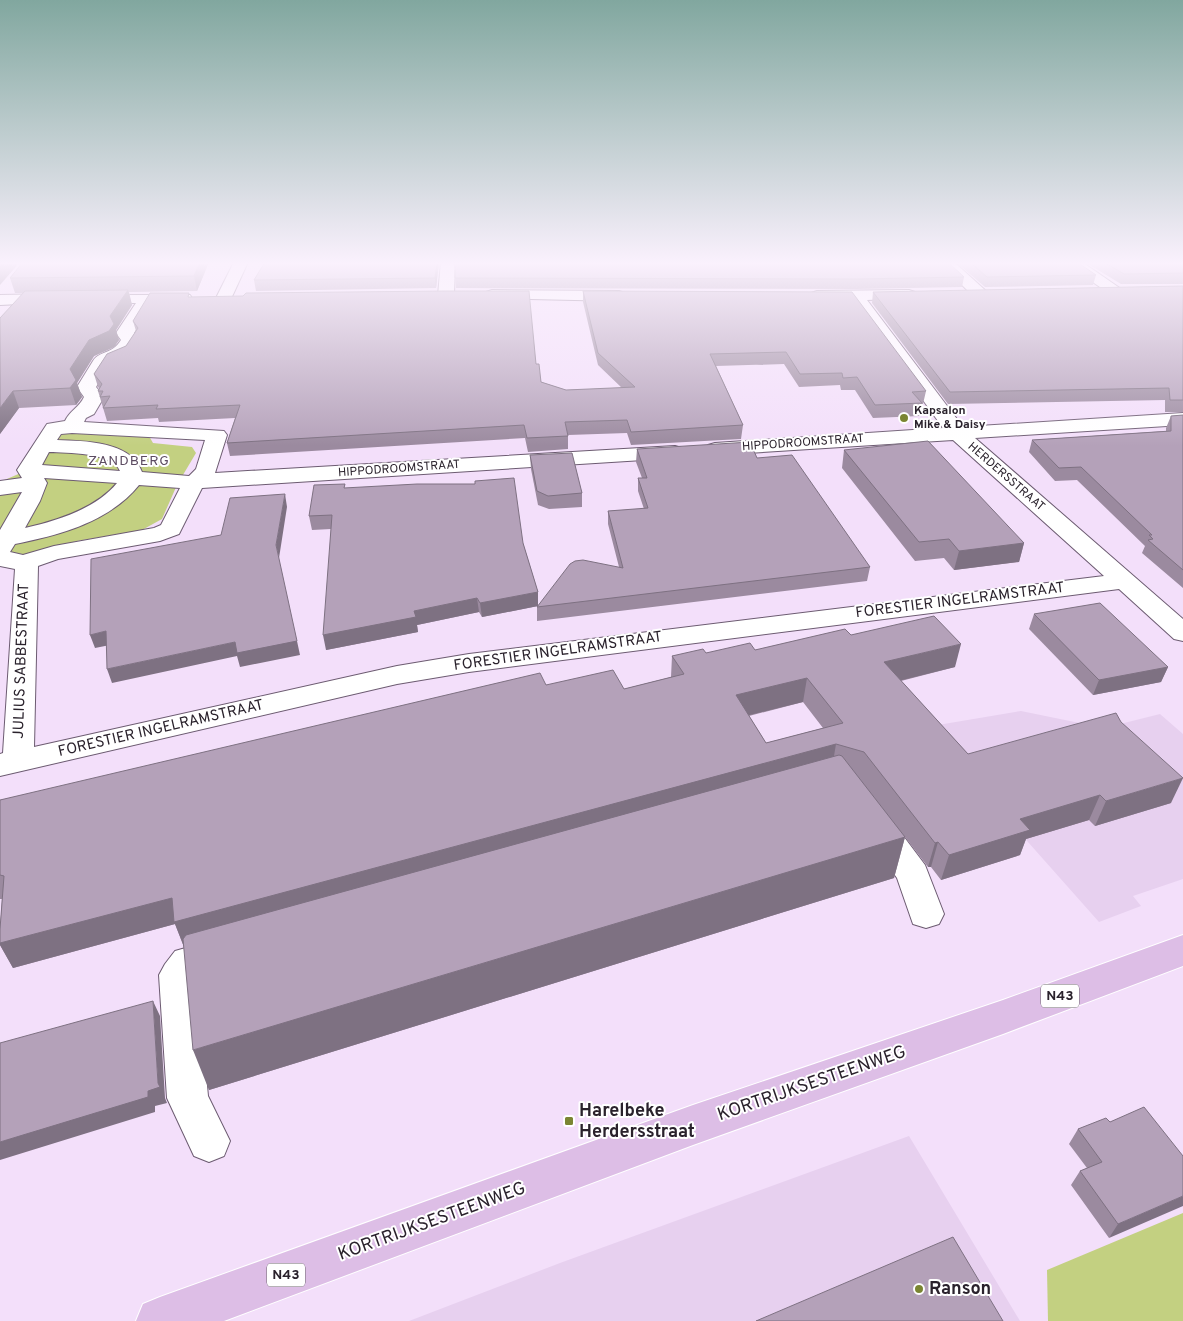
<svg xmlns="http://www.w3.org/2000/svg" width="1183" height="1321" font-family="Overpass,sans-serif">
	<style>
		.built { fill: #e7d0ef }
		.green { fill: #c3d081 }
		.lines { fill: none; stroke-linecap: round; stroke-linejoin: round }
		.minor-casing { stroke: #6c5b71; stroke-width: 2 }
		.major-casing { stroke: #fff; stroke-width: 2 }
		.minor { fill: #fff; fill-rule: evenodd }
		.major { fill: #ddbee6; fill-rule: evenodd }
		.wall { fill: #9b8a9f; fill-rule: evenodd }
		.shaded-wall { fill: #7e7182 }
		.building { fill: #b4a1b9; stroke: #7e7182; fill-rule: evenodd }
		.poi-dot { fill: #7a8532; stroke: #fff; stroke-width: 2 }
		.labels { text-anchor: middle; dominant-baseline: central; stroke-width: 4; stroke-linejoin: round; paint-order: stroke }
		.far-poi-label { font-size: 12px; font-weight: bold; fill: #2a222c; stroke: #fff; text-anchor: start }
		.far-street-label { font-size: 12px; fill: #2a222c; stroke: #fff }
		.far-neighbourhood-label { font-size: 14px; letter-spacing: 1px; fill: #5d4c62; stroke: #fff }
		.shield { fill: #fff; stroke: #6a646b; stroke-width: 1 }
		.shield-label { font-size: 14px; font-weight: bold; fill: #2a222c }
		.street-label { font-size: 15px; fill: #2a222c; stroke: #fff }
		.near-street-label { font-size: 18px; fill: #2a222c; stroke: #fff }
		.near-poi-label { font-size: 18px; font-weight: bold; fill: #2a222c; stroke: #fff; text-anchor: start }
	</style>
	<rect width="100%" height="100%" fill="#f3dffa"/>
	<g class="built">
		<path d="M1021 711 1104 728 1160 714 1183 734V879L1133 896 1141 906 1099 922 926 727Z"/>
		<path d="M909 1136 1020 1321H409L560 1263Z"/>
	</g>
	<g class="green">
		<path d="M51 426 149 436 153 443 192 447 196 453 177 485 162 519 142 530 77 541 33 555 0 552V482L23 472Z"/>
		<path d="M1183 1213V1321H1048L1047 1270Z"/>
	</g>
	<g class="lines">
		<g class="minor-casing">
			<g id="minor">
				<path d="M234 262H248L230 301H218L216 298Z"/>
				<path d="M441 262H455L454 295 452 298H440L438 295Z"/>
				<path d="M939 262H954L986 291 988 294 986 297H974Z"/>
				<path d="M1066 262H1082L1124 291 1122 294H1110L1068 265Z"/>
				<path d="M492 290 619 291 625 293 627 296 625 299 619 301 486 298 484 295 486 292Z"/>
				<path d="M909 290 915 292 917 295 915 298 867 300 963 427 1183 413V425L975 438 1183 619V641L1174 639 1119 589 469 672 397 684 0 776V754L3 753 15 569 0 566V530L22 492 0 495V481L22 478 17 470 47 424 65 421C70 410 79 408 84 397L77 387 93 361C100 350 112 355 121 340L116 333 136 303H95L89 301 87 298 89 295H190L192 298 190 301 152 303 134 333 139 340 128 357 109 365 96 387 104 397 94 414 86 418 84 422 224 431 227 435 215 473 675 446 682 448 685 452 682 456 675 458 202 488 179 534 160 541 58 559 38 566 34 747 397 666 469 654 1104 576 953 440 715 455 708 453 705 449 708 445 715 443 943 428 851 300 811 299 809 296 811 293 817 291ZM72 433 205 440 196 469 189 476 142 472C131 441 85 441 57 440L61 434ZM49 452C66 453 113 452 120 471L42 465ZM44 478 117 483C96 509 56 521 25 528L40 501 47 483ZM139 485 180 488 161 525 154 528 54 546 23 555 10 552 15 544C60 535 109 522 139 485Z"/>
				<path d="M54 294 60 296 62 299 60 302 0 305V295Z"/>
				<path d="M877 814 889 817 925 865 944 914 939 924 926 928 913 924 897 878 861 826 865 817Z"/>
				<path d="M221 938 234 942 239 953 234 964 200 974 197 979 208 1096 230 1141 224 1156 209 1162 194 1156 167 1098 159 975 165 964 175 951Z"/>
			</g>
		</g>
		<g class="major-casing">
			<path id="major" d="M1183 935V966L1003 1034 693 1145 224 1321H136L143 1304 160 1297 693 1105 1003 1000Z"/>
		</g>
		<use href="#minor" class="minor"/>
		<use href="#major" class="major"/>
	</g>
	<g class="wall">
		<path d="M23 262H209L197 291 129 292 132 305 116 330 119 340 114 347 94 356 77 383 82 397 76 405 19 408 0 434 23 293H15L10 278Z"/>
		<path d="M265 262H439L436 288 256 291 254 280Z"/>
		<path d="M956 262H1077L1096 275 1093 285 985 287Z"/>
		<path d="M1085 262H1183V284H1121Z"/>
		<path d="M964 277 962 287 856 289 456 288 455 278Z"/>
		<path d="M1183 286V412H1165V400L948 404 872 303 873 292Z"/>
		<path d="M583 291 926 391 923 404H922L920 416 873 418 855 390H841L840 385 799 387 784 364 716 366 743 425 741 439 631 445 627 433 568 435V449L528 452 525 438 230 456 227 443 235 418 159 422 158 418 107 421 98 391 100 389 98 387 94 374 126 346 136 331 133 321 190 297 536 364 541 382 566 390 622 388 598 365 583 302Z"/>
		<path d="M1183 415V588L1142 553 1145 546 1077 480 1055 481 1029 452 1032 440 1166 431V428L1171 416Z"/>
		<path d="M637 449 757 458 870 567 867 581 537 621V607L538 606 482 617 479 612 417 625 418 632 326 650 331 529 312 530 309 516 346 488 523 543 538 592V605L619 567 608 524V511L644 509 638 491V478H642L636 462Z"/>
		<path d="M844 450 1024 543 1019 562 954 570 944 558 915 561 842 468Z"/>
		<path d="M530 455 582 493V507L549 509 538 505 531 469Z"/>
		<path d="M1034 614 1168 667 1161 682 1093 695 1029 629Z"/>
		<path d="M851 635 955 667 901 681 968 754 1171 803 1095 826 1089 820 1026 839 1020 855 941 880 931 867H928L905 837 894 878 209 1090 184 947 175 924 13 968 0 945V929L2 899H0V800L546 685 624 689 671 677 672 656 755 650ZM803 702 823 728 766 743 749 716Z"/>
		<path d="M1110 1122 1183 1156 1109 1238 1071 1185 1080 1171 1087 1168 1069 1144 1078 1129Z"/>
	</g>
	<g class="shaded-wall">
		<path d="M3 262H20L0 285V264Z"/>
		<path d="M200 262H209L197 291 194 276Z"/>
		<path d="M437 262H439L436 288 435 278Z"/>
		<path d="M128 290 132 305 116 330 119 340 114 347 94 356 77 383 82 397 76 405 70 388V369L89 340 110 316Z"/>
		<path d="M13 391 19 408 0 434V408Z"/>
		<path d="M285 494 287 507 279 558 276 545Z"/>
		<path d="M1024 543 1019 562 954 570 959 551Z"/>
		<path d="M538 592V606L482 617 480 603Z"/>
		<path d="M477 598 479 612 417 625 418 632 326 650 323 635 414 611Z"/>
		<path d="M106 631 110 645 95 648 90 635Z"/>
		<path d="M297 641 300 655 240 667 237 656 112 683 107 669 235 642Z"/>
		<path d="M961 644 955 667 878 686 884 662Z"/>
		<path d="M1168 667 1161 682 1093 695 1099 680Z"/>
		<path d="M807 678 803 702 733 719 736 695Z"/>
		<path d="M836 744 832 768 184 947 175 924 13 968 0 945V943L172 898Z"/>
		<path d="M1183 778 1171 803 1095 826 1106 801Z"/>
		<path d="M1100 795 1089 820 1026 839 1020 855 941 880 949 855 1020 819Z"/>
		<path d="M905 837 894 878 209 1090 193 1050Z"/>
		<path d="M938 842 931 867H928L935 843Z"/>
		<path d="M153 1001 160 1016 165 1098 167 1103 155 1106V1112L0 1160V1142L148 1091 158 1083Z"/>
		<path d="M1183 1196V1206L1109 1238 1118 1224Z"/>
	</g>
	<g class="building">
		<path d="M23 262H200L194 276 10 278Z"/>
		<path d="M265 262H437L435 278 254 280Z"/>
		<path d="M455 262H948L964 277 858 279 455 278Z"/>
		<path d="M970 262H1077L1096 275 987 277Z"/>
		<path d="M1104 262H1183V273L1124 274Z"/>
		<path d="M1183 286V400H1170L1169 388 950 392 873 292Z"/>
		<path d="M128 290 110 316 114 324 109 331 89 340 70 369 76 380 70 388 13 391 0 408V318L25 291Z"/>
		<path d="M445 291H529L536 364H539L541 382 566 390 635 387 598 353 583 291 852 292 926 391 912 392 922 403 875 405 857 377 843 378 842 373 800 374 786 352 710 354 743 425 631 432 627 420 565 422 568 436 527 438 524 425 227 443 240 405 156 409 158 405 103 408 110 396 100 397 103 391H98L102 384 94 374 107 354 126 346 138 328 133 321 150 293H189L188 297 243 296 246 293Z"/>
		<path d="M1183 415V570L1148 540 1153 539 1149 535H1152L1081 467 1059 468 1032 440 1171 431V416Z"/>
		<path d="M928 441 1024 543 959 551 949 539 919 542 844 450Z"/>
		<path d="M750 442 757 458 792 455 870 567 537 607 570 564 575 561 583 560 623 568 608 511 648 508 638 478H647L637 449Z"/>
		<path d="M572 453 582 493 548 496 537 491 530 455Z"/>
		<path d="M514 478 523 543 538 592 480 603 477 598 414 611 416 617 323 635 332 515 309 516 314 485 345 484 344 488 417 484H475V481Z"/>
		<path d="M285 494 276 545 297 641 237 653 235 642 107 669 106 631 90 635 91 559 221 535 230 498Z"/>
		<path d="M1100 603 1168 667 1099 680 1034 614Z"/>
		<path d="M934 616 961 644 884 662 968 754 1116 713 1121 722 1183 778 1106 801 1100 795 1020 819 1030 830 949 855 938 842 935 843 864 752 836 744 174 922 172 898 0 943V929L4 876 0 875V800L540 673 546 685 613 670 624 689 684 674 672 656 703 649 706 653 750 643 755 650 845 629 851 635ZM807 678 843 723 766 743 736 695Z"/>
		<path d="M839 755 842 756 905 837 193 1050 183 939 186 935Z"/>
		<path d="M153 1001 158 1083 160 1087 148 1091V1097L0 1142V1043Z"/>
		<path d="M1144 1107 1183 1156V1196L1118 1224 1080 1171 1102 1162 1078 1129 1106 1118 1110 1122Z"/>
		<path d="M953 1237 1003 1321H756Z"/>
	</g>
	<linearGradient id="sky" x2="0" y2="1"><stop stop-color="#81a79f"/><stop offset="0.59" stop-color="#faf1fd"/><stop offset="1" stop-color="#faf1fd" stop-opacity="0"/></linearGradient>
	<rect width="1183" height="446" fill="url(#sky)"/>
	<g class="poi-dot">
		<circle cx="904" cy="418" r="5"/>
		<rect x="564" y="1116" width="10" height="10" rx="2.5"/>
		<circle cx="919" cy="1289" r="5"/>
	</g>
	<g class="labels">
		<g class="far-poi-label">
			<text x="914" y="411">Kapsalon<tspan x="914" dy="14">Mike &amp; Daisy</tspan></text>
		</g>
		<g class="far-street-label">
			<text transform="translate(803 443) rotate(-4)">HIPPODROOMSTRAAT</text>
			<text transform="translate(399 469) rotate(-4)">HIPPODROOMSTRAAT</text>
			<text transform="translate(1006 477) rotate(41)">HERDERSSTRAAT</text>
		</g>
		<g class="far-neighbourhood-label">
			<text x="129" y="461">ZANDBERG</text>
		</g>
		<g class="shield">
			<rect x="1041" y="984.5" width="38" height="23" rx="4"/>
			<rect x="267" y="1263.5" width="38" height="23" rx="4"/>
		</g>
		<g class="shield-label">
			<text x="1060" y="996">N43</text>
			<text x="286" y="1275">N43</text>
		</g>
		<g class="street-label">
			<text transform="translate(960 601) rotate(-7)">FORESTIER INGELRAMSTRAAT</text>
			<text transform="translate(558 652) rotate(-8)">FORESTIER INGELRAMSTRAAT</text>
			<text transform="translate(22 661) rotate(-88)">JULIUS SABBESTRAAT</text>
			<text transform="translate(161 729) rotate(-13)">FORESTIER INGELRAMSTRAAT</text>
		</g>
		<g class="near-street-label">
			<text transform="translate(812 1084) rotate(-19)">KORTRIJKSESTEENWEG</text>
			<text transform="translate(432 1222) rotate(-20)">KORTRIJKSESTEENWEG</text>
		</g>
		<g class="near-poi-label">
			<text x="579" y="1111">Harelbeke<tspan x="579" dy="21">Herdersstraat</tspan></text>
			<text x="929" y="1289">Ranson</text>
		</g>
	</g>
</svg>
